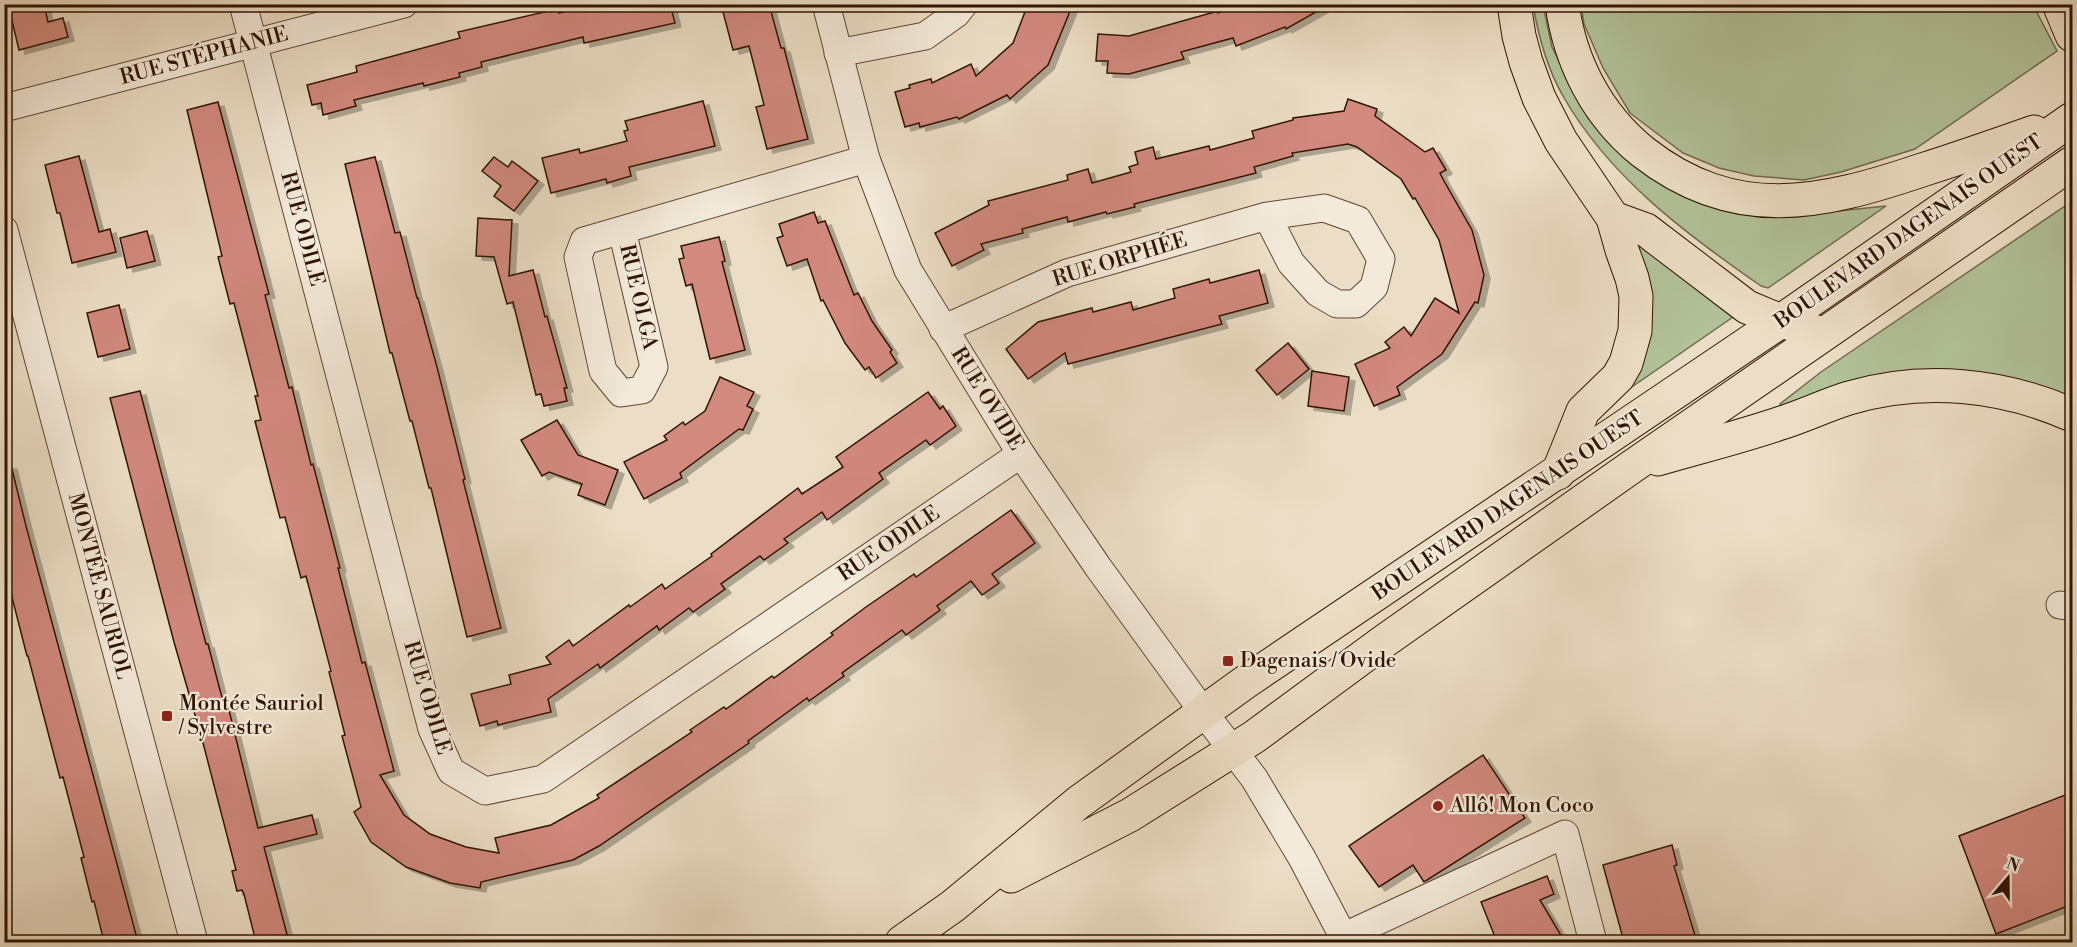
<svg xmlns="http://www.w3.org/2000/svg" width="2077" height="947" font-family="'Libre Bodoni',serif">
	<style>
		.green { fill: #b2c299; stroke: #726b4c; stroke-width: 1.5 }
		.building { fill: #d2897e; stroke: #311400; stroke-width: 1.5; filter: url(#shadow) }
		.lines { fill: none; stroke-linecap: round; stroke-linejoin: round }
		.minor-casing { stroke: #604632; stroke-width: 29 }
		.major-casing { stroke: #311400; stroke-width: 35 }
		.highway-casing { stroke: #311400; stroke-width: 35 }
		.minor { stroke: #f3eada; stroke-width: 27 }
		.major { stroke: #ecdec6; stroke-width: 33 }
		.highway { stroke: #ecdec6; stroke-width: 33 }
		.poi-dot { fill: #8f2418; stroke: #f3eada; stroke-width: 2 }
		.labels { text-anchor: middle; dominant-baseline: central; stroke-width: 4.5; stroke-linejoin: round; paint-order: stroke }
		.street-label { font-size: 21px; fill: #311400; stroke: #f3eada }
		.poi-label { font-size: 21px; fill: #311400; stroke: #f3eada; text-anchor: start }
	</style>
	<defs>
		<filter id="shadow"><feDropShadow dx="6" dy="4" stdDeviation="0" flood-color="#0004"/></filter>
	</defs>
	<rect width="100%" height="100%" fill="#ecdec6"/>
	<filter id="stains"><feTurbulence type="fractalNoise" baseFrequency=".00333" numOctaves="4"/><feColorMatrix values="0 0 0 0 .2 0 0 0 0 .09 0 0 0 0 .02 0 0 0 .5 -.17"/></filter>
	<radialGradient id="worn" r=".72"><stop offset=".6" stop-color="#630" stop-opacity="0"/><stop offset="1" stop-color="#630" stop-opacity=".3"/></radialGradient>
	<g class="green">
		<path d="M1533 5H1543L1552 47 1588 118 1626 157 1656 181 1697 201 1791 216 1886 206 1768 288 1761 286C1686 234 1609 177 1563 96 1548 70 1538 34 1533 5Z"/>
		<path d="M1581 5H2033L2057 51 1915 149 1841 172 1804 180 1754 176 1719 168 1683 153 1630 113 1603 68 1584 24Z"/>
		<path d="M2068 204H2072V402L2053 394 1783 409 1780 404 1821 372Z"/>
		<path d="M1638 244 1733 317 1623 393 1634 249Z"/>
	</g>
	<g class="building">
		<path d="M8 4H44L48 22 63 18 68 37 19 50Z"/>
		<path d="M593 4H670L675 23 584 43 583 37 481 62 482 67 459 73 460 77 424 86 423 83 354 100 356 106 323 115 321 103 312 105 307 85 357 72 356 66 460 38 458 32 557 9 559 13Z"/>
		<path d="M736 4H769L781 48H784L808 139 767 149 756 107 764 105 749 46 733 50 722 8Z"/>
		<path d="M1028 4H1073L1048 65 1010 99 1007 95 959 119 957 117 920 127 919 123 905 127 895 92 910 88 909 85 931 79 932 83 971 64 976 76 1013 43Z"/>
		<path d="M1240 4H1330L1286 29 1285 27 1236 46 1233 38 1181 52 1184 59 1129 74 1107 73 1108 61H1096L1098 34 1129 36 1218 11V13Z"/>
		<path d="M1348 99 1377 109 1375 116 1425 152 1433 148 1446 170 1440 173 1444 181 1472 230 1484 275 1478 303 1475 302 1442 354 1397 387 1400 395 1374 406 1355 364 1390 348 1385 342 1404 327 1411 336 1435 298 1459 313 1439 240 1415 198 1413 199 1401 179 1357 147 1348 144 1292 153 1293 156 1254 167 1256 173 1134 204 1135 207 1107 214 1106 212 1068 222 1067 217 1022 229 1023 233 981 244 984 250 952 266 935 233 989 205 988 201 1068 180 1067 175 1088 169 1092 183 1131 172 1129 167 1138 164 1135 152 1153 147 1156 159 1209 146 1210 150 1254 138 1252 131 1293 120V118L1344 111Z"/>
		<path d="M703 101 715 146 629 167 631 176 607 183 606 179 551 193 542 158 579 149 580 153 627 141 624 131 628 130 625 121Z"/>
		<path d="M218 102 269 294 265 295 289 388 292 387 311 465 313 464 340 568H338L362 663 365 662 394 771 380 775 404 815 430 834 466 847 499 853 495 838 551 825 599 798 597 795 692 732 690 730 724 707 726 709 772 676 774 678 833 635 831 633 866 607 914 574 916 577 1011 510 1035 543 992 574 999 583 982 595 971 581 937 606 940 610 906 635 902 630 842 673 844 676 809 701 807 698 748 741 749 743 599 846 573 860 481 882 480 888 450 883 406 867 371 842 354 812 361 807 342 736 345 735 329 672 331 671 306 576 301 578 285 517 280 518 255 421 261 420 255 396H258L234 303 230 304 218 257 222 256 187 110Z"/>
		<path d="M79 156 99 232 110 229 116 252 72 263 60 213H57L45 165Z"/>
		<path d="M375 157 395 233 400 232 417 298H418L437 367 465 479 463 480 501 628 467 637 431 488H429L412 421H410L392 353H390L345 164Z"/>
		<path d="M494 157 508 167 512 161 538 181 514 211 494 196 501 186 482 171Z"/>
		<path d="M814 212 818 223 825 221 854 295 858 293 872 321 892 350 890 352 897 363 876 378 869 367 865 370 845 343 823 300 821 301 807 259 787 266 777 238 783 236 779 224Z"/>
		<path d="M478 218 512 220 509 276 533 270 545 317 547 316 560 363 567 388H564L567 401 544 406 541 394 536 395 513 302 507 304 494 257 476 256Z"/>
		<path d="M147 231 155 261 127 268 120 238Z"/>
		<path d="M719 237 725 261 722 262 745 350 710 359 692 284 686 286 679 259 684 258 681 246Z"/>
		<path d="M1259 270 1268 303 1219 316 1222 324 1068 364 1065 353 1028 379 1006 349 1038 322 1092 308 1093 312 1131 302 1133 310 1175 298 1173 289 1209 279 1210 283Z"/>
		<path d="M119 305 130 349 98 357 87 313Z"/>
		<path d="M1288 343 1309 369 1277 395 1256 370Z"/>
		<path d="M1312 371 1349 377 1344 411 1308 406Z"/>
		<path d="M720 377 754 392 747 406 753 409 743 430 739 429 680 473 682 478 644 499 624 462 667 440 664 436 683 422 685 425 705 411Z"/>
		<path d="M140 391 206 644H208L221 694 226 707 228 706 258 828 312 815 317 834 264 847 289 942H256L244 894 242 890 237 891 232 871 236 870 202 739 174 642 110 398Z"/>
		<path d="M928 392 940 409 943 406 956 426 930 445 926 440 879 473 883 479 827 520 822 512 784 539 788 543 764 560 760 556 721 584 725 589 693 612 689 608 659 630 657 626 600 668 598 664 548 699 551 712 498 725 497 721 480 726 471 694 511 684 509 675 551 664 546 657 569 640 573 646 629 605 630 607 662 584 665 589 712 556 711 554 798 488 802 494 843 467 836 457Z"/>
		<path d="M557 420 578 455 618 470 605 505 578 495 582 484 549 472 542 476 521 440Z"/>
		<path d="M11 465 26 526 138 942H104L94 901 92 902 81 858 84 857 63 777 60 778 28 656H27L4 566V466Z"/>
		<path d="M1483 755 1525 818 1424 882 1413 865 1379 887 1349 846Z"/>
		<path d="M2073 792V904L1996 934 1959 836Z"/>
		<path d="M1672 845 1677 865 1674 866 1697 942H1624L1603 865Z"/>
		<path d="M1547 876 1554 894 1540 900 1565 942H1497L1481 902Z"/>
	</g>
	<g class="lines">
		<g class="minor-casing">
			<g id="minor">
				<path d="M243 4 432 729 451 771 485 791 543 779 1021 454"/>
				<path d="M826 4 866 159 908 270 1021 454 1098 567 1204 713 1254 778 1302 858 1346 942"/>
				<path d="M838 53 925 36 956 14 964 4"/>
				<path d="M4 108 404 4"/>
				<path d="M4 230 194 942"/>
				<path d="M622 230 654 367 642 390 621 393 603 371 578 257 584 241 866 159"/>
				<path d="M943 329 1067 273 1267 216 1324 208 1358 220 1381 259 1374 287 1356 304H1337L1318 293 1291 263 1267 216"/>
				<path d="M2060 605 2072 607"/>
				<path d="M1343 937 1565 834 1593 942"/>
			</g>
		</g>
		<g class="major-casing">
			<g id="major">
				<path d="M1562 4C1570 62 1597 115 1643 152 1735 224 1821 204 1922 170 1960 158 1997 145 2034 132"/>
				<path d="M2059 4 2072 35"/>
				<path d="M1658 459C1699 447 1740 437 1781 423 1804 416 1826 405 1849 398 1924 376 2002 384 2072 415"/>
				<path d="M1011 876 1130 815 1254 737 1383 642 1630 468 2072 163"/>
				<path d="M902 942 953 906 1079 802 1244 683 1781 321 2072 119"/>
			</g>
		</g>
		<g class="highway-casing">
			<g id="highway">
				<path d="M1514 4 1519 36 1526 62 1539 98 1561 141 1613 218 1622 250 1632 278 1636 296 1635 331 1626 363 1618 377 1583 411 1558 473"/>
				<path d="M1613 218 1646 230 1747 307 1781 321 1823 334"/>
			</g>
		</g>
		<use href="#minor" class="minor"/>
		<use href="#major" class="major"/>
		<use href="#highway" class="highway"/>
	</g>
	<g class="poi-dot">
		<rect x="1222" y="655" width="12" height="12" rx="3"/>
		<rect x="161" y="710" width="12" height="12" rx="3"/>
		<circle cx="1438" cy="806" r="6"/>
	</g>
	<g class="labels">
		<g class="street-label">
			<text transform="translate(204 56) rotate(-15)">RUE STÉPHANIE</text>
			<text transform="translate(302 229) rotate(75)">RUE ODILE</text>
			<text transform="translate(1909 232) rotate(-35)">BOULEVARD DAGENAIS OUEST</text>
			<text transform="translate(1120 260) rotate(-17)">RUE ORPHÉE</text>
			<text transform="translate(638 297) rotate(77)">RUE OLGA</text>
			<text transform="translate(987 399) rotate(58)">RUE OVIDE</text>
			<text transform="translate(1508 506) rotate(-34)">BOULEVARD DAGENAIS OUEST</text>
			<text transform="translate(889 544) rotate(-34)">RUE ODILE</text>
			<text transform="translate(99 586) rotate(75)">MONTÉE SAURIOL</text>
			<text transform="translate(427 698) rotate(73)">RUE ODILE</text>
		</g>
		<g class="poi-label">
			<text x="1240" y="661">Dagenais / Ovide</text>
			<text x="179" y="704">Montée Sauriol<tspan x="179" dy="24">/ Sylvestre</tspan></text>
			<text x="1450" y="806">Allô! Mon Coco</text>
		</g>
	</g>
	<rect width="2077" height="947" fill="none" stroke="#ecdec6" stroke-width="24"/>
	<rect x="6" y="6" width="2065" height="935" fill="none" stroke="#311400" stroke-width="3"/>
	<rect x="12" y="12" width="2053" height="923" fill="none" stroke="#311400" stroke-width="1.5"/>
	<g transform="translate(2008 878) rotate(20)" stroke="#f3eada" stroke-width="4.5" paint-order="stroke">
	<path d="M0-4.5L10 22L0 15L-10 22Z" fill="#311400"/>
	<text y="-9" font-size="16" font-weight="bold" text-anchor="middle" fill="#311400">N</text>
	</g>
	<rect width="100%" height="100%" filter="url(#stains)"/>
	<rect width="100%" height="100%" fill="url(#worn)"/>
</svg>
